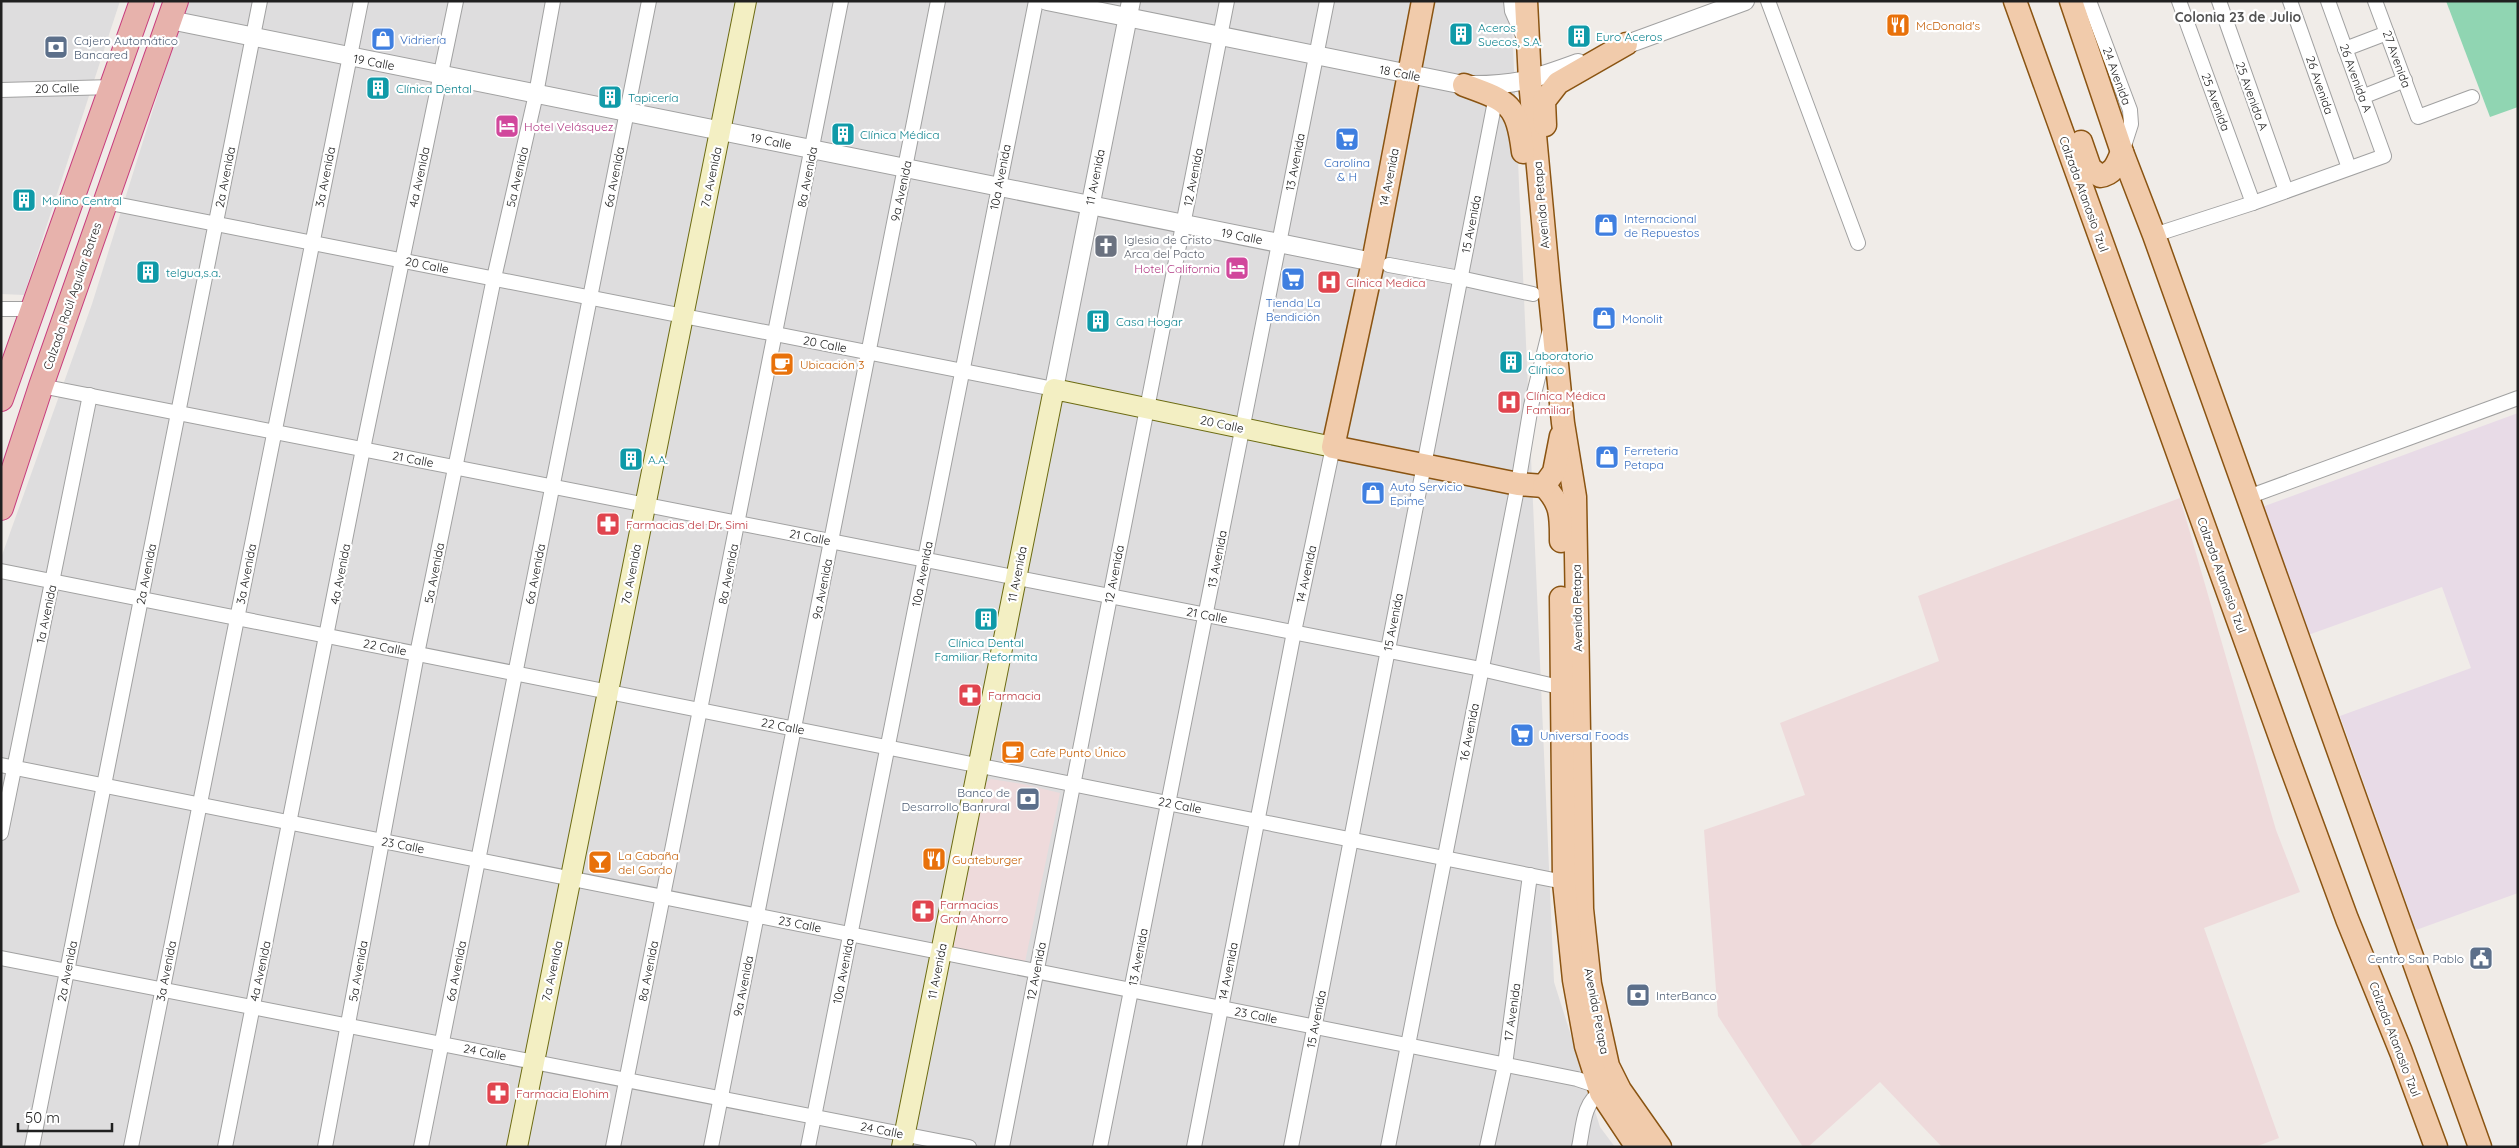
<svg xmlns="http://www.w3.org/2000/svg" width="2519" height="1148" font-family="Quicksand,sans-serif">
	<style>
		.residential { fill: #deddde }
		.commercial { fill: #eedadb }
		.industrial { fill: #e8dbe7 }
		.pitch { fill: #90d5b2 }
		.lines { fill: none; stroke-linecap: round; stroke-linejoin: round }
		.minor-casing { stroke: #a1a1a1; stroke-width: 16 }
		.tertiary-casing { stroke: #a1a1a1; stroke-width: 20 }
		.secondary-casing { stroke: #6c6b12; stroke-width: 22 }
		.primary-casing { stroke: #8a5412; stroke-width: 25 }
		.trunk-casing { stroke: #c73c7d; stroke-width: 26 }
		.minor { stroke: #fff; stroke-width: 14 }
		.tertiary { stroke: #fff; stroke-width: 18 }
		.secondary { stroke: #f3efc3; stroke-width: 20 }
		.primary { stroke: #f1cbab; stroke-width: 22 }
		.trunk { stroke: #e7b2ac; stroke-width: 24 }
		.labels { text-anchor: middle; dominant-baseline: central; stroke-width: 4.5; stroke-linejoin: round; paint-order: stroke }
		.food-label { font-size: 12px; fill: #c56008; stroke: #fff; text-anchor: start }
		.culture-label { font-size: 12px; fill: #0d838f; stroke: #fff; text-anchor: start }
		.shop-label { font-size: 12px; fill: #366cbe; stroke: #fff; text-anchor: start }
		.service-label { font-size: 12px; fill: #4e5e75; stroke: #fff; text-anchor: start }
		.street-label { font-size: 12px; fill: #202020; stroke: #fff }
		.hotel-label { font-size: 12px; fill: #b23c85; stroke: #fff; text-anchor: start }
		.worship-label { font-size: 12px; fill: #5b616d; stroke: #fff; text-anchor: start }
		.health-label { font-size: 12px; fill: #be3a42; stroke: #fff; text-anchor: start }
		.neighbourhood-label { font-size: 14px; font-weight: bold; fill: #535353; stroke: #fff }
	</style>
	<rect width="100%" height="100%" fill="#f0ece8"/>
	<g class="residential">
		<path d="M1 1H120L24 295 1 294Z"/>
		<path d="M187 1H1511L1554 982 1600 1127 1615 1147H1V558L92 304Z"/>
	</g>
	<g class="commercial">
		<path d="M2180 498 2276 830 2300 892 2204 928 2279 1138 2255 1147H1942L1880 1082 1808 1147H1803L1718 1016 1704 830 1805 795 1780 723 1939 661 1918 596Z"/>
		<path d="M991 779 1023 784 1060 793 1025 962 947 948 981 786Z"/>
	</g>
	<path class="industrial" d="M2518 413V893L2416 930 2340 716 2471 668 2442 587 2308 635 2262 507Z"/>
	<path class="pitch" d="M2446 1H2518V107L2490 117Z"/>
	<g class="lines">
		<g class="minor-casing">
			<g id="minor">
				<path d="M1511 1 1512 11 1523 36"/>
				<path d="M1768 1 1858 243"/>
				<path d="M2089 1 2130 110 2131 124 2122 152"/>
				<path d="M2179 1 2253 203"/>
				<path d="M2219 1 2286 191"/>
				<path d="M2290 1 2349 168"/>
				<path d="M2375 1 2418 117 2472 97"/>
				<path d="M2345 49 2387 33"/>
				<path d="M1 90 113 87"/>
				<path d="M2362 97 2405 80"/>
				<path d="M105 202 1054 389"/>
				<path d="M2154 235 2253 203 2384 156 2328 1"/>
				<path d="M1389 265 1460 278 1533 294"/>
				<path d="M1 309H33"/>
				<path d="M41 386 1481 669 1568 689"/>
				<path d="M2248 497 2518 398"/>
				<path d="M1 571 1564 882"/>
				<path d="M1 765 1577 1079 1598 1086"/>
				<path d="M1 833 90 395"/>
				<path d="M1 958 969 1147"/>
				<path d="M32 1147 260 1"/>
				<path d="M131 1147 361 1"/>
				<path d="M225 1147 363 449 456 1"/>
				<path d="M325 1147 417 654 494 278 536 94 553 1"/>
				<path d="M421 1147 649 1"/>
				<path d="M613 1147 841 1"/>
				<path d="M711 1147 938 1"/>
				<path d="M808 1147 1036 1"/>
				<path d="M1002 1147 1227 1"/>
				<path d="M1100 1147 1327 1"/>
				<path d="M1194 1147 1294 632 1333 447"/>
				<path d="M1291 1147 1496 96"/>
				<path d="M1388 1147 1518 484 1531 406 1549 333"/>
				<path d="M1487 1147 1505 1065 1530 875"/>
				<path d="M1579 1147C1583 1130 1583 1101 1601 1093"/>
			</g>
		</g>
		<g class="tertiary-casing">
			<g id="tertiary">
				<path d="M1047 1 1464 85C1514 86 1532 80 1578 63"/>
				<path d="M170 20 1373 262"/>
				<path d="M1614 49 1745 1"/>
				<path d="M1054 389 1131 1"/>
			</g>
		</g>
		<g class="secondary-casing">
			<g id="secondary">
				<path d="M517 1147 746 1"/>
				<path d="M902 1147 1054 389 1333 447"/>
			</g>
		</g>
		<g class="primary-casing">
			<g id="primary">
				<path d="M1423 1 1373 262 1333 447 1518 484 1544 486"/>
				<path d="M1526 1 1530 81 1549 286 1563 423 1575 497 1582 909 1590 984 1608 1066 1620 1090 1660 1147"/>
				<path d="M2015 1 2284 748 2347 919 2401 1052 2436 1147"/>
				<path d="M2071 1 2122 152 2154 235 2480 1147"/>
				<path d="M1464 85C1508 101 1517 103 1523 152"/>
				<path d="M1545 125 1544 101 1558 83 1626 44"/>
				<path d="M2081 142 2090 168 2100 176C2114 174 2117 164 2122 152"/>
				<path d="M1544 486C1562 504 1561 517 1561 541"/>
				<path d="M1544 486 1554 472 1561 436"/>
				<path d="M1561 598 1564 882 1574 980 1586 1046 1601 1093 1637 1147"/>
			</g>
		</g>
		<g class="trunk-casing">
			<g id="trunk">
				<path d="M1 399 142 1"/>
				<path d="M1 508 41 386 176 1"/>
			</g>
		</g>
		<use href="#minor" class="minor"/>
		<use href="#tertiary" class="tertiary"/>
		<use href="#secondary" class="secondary"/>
		<use href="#primary" class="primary"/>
		<use href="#trunk" class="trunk"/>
	</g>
	<defs>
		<g id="restaurant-square" transform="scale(1.25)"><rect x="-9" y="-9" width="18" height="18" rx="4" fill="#e8710a" stroke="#fff"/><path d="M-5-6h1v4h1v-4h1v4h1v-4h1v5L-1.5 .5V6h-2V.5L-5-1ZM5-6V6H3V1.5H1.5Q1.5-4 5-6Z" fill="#fff"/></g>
		<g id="building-square" transform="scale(1.25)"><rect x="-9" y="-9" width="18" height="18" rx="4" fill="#0f9aa8" stroke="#fff"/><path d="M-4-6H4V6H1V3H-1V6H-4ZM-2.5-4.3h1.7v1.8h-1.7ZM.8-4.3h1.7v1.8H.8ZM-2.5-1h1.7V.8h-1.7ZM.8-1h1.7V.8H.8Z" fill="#fff"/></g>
		<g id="shop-square" transform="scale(1.25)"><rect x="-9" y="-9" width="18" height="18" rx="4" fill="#3f7fe0" stroke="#fff"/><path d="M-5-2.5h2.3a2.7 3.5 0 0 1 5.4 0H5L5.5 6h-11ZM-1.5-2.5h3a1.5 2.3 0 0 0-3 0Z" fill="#fff"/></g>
		<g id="bank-square" transform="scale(1.25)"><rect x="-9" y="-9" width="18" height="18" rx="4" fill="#5c6f8a" stroke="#fff"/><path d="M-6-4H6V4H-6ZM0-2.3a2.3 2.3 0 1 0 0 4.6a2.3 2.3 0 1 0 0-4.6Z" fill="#fff"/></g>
		<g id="hotel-square" transform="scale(1.25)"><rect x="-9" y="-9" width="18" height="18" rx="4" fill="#d1479c" stroke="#fff"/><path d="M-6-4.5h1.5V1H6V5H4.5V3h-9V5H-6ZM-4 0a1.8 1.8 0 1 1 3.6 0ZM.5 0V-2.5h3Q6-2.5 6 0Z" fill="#fff"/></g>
		<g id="supermarket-square" transform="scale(1.25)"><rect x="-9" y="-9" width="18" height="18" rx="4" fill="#3f7fe0" stroke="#fff"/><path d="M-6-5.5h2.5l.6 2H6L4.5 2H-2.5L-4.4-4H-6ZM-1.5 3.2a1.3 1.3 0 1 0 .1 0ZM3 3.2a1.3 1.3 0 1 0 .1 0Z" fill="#fff"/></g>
		<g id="church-square" transform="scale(1.25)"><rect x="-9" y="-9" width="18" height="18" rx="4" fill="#6b7280" stroke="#fff"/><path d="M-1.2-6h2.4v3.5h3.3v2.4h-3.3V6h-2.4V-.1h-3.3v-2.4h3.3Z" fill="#fff"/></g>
		<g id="hospital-square" transform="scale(1.25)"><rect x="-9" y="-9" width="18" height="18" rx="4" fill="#e0444e" stroke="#fff"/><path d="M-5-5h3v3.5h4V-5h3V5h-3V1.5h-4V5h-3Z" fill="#fff"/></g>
		<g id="cafe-square" transform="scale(1.25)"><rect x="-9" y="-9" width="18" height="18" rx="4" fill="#e8710a" stroke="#fff"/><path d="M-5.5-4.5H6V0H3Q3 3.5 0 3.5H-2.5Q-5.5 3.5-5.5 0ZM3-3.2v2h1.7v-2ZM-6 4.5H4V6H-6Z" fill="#fff"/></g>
		<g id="pharmacy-square" transform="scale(1.25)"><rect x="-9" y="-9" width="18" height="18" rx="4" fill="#e0444e" stroke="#fff"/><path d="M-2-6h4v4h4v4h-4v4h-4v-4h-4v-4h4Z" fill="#fff"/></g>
		<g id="bar-square" transform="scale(1.25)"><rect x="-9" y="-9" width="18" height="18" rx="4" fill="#e8710a" stroke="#fff"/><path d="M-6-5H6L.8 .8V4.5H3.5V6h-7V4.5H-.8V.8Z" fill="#fff"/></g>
		<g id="civic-square" transform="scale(1.25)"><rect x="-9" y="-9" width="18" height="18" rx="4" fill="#5c6f8a" stroke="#fff"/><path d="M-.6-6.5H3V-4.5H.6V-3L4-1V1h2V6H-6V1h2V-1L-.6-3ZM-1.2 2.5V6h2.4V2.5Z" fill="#fff"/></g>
	</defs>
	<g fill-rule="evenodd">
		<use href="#restaurant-square" x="1898" y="25"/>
		<use href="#building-square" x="1461" y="34"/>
		<use href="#building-square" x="1579" y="36"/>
		<use href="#shop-square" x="383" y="39"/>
		<use href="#bank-square" x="56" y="47"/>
		<use href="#building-square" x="378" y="88"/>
		<use href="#building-square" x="610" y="97"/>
		<use href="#hotel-square" x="507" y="126"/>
		<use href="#building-square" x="843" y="134"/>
		<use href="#supermarket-square" x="1347" y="139"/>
		<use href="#building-square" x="24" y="200"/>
		<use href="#shop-square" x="1606" y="225"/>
		<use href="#church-square" x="1106" y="246"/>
		<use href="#hotel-square" x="1237" y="268"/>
		<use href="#building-square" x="148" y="272"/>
		<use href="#supermarket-square" x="1293" y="279"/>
		<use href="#hospital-square" x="1329" y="282"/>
		<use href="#shop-square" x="1604" y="318"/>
		<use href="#building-square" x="1098" y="321"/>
		<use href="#building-square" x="1511" y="362"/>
		<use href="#cafe-square" x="782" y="364"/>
		<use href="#hospital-square" x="1509" y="402"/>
		<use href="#shop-square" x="1607" y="457"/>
		<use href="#building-square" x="631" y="459"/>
		<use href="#shop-square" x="1373" y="493"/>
		<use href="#pharmacy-square" x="608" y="524"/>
		<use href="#building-square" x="986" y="619"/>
		<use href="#pharmacy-square" x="970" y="695"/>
		<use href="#supermarket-square" x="1522" y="735"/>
		<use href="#cafe-square" x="1013" y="752"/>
		<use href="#bank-square" x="1028" y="799"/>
		<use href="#restaurant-square" x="934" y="859"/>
		<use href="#bar-square" x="600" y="862"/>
		<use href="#pharmacy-square" x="923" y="911"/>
		<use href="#civic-square" x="2481" y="958"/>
		<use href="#bank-square" x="1638" y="995"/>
		<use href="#pharmacy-square" x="498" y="1093"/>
	</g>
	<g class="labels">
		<g class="food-label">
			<text x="1916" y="25">McDonald's</text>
			<text x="800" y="364">Ubicación 3</text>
			<text x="1030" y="752">Cafe Punto Único</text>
			<text x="618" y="855">La Cabaña<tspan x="618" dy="14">del Gordo</tspan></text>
			<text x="952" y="859">Guateburger</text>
		</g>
		<g class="culture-label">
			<text x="1478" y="27">Aceros<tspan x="1478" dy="14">Suecos, S.A.</tspan></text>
			<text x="1596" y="36">Euro Aceros</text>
			<text x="396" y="88">Clínica Dental</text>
			<text x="628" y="97">Tapicería</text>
			<text x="860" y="134">Clínica Médica</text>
			<text x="42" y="200">Molino Central</text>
			<text x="166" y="272">telgua,s.a.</text>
			<text x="1116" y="321">Casa Hogar</text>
			<text x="1528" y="355">Laboratorio<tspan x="1528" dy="14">Clínico</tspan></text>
			<text x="648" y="459">A.A.</text>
			<text x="986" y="642" text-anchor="middle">Clínica Dental<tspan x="986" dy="14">Familiar Reformita</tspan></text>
		</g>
		<g class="shop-label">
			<text x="400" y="39">Vidriería</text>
			<text x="1347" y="162" text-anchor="middle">Carolina<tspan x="1347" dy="14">&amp; H</tspan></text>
			<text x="1624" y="218">Internacional<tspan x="1624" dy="14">de Repuestos</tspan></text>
			<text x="1293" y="302" text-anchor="middle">Tienda La<tspan x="1293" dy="14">Bendición</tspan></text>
			<text x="1622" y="318">Monolit</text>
			<text x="1624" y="450">Ferreteria<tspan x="1624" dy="14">Petapa</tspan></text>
			<text x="1390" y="486">Auto Servicio<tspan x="1390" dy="14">Epime</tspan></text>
			<text x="1540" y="735">Universal Foods</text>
		</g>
		<g class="service-label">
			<text x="74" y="40">Cajero Automático<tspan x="74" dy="14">Bancared</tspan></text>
			<text x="1010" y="792" text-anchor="end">Banco de<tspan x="1010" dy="14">Desarrollo Banrural</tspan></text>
			<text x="2464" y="958" text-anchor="end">Centro San Pablo</text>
			<text x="1656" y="995">InterBanco</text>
		</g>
		<g class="street-label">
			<text transform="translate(2397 59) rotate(70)">27 Avenida</text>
			<text transform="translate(374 62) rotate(11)">19 Calle</text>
			<text transform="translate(1400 73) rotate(11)">18 Calle</text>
			<text transform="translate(2117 76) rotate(70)">24 Avenida</text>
			<text transform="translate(2356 78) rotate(70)">26 Avenida A</text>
			<text transform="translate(2320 85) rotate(71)">26 Avenida</text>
			<text transform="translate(57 88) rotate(-1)">20 Calle</text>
			<text transform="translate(2252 96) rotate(70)">25 Avenida A</text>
			<text transform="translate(2216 102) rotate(70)">25 Avenida</text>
			<text transform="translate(771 141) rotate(11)">19 Calle</text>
			<text transform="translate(1295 162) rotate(-79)">13 Avenida</text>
			<text transform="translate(225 177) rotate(-79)">2a Avenida</text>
			<text transform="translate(325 177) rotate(-79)">3a Avenida</text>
			<text transform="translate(419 177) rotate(-78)">4a Avenida</text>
			<text transform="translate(517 177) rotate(-77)">5a Avenida</text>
			<text transform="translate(614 177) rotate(-79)">6a Avenida</text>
			<text transform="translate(711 177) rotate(-78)">7a Avenida</text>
			<text transform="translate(807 177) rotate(-79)">8a Avenida</text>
			<text transform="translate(1000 177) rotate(-79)">10a Avenida</text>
			<text transform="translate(1095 177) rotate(-79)">11 Avenida</text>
			<text transform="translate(1193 177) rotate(-79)">12 Avenida</text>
			<text transform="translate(1389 177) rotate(-79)">14 Avenida</text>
			<text transform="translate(901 191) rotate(-78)">9a Avenida</text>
			<text transform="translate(2084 194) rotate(70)">Calzada Atanasio Tzul</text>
			<text transform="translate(1541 205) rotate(-95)">Avenida Petapa</text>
			<text transform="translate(1471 224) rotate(-79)">15 Avenida</text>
			<text transform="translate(1242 236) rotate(11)">19 Calle</text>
			<text transform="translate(427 265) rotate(11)">20 Calle</text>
			<text transform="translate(72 296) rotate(-71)">Calzada Raúl Aguilar Batres</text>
			<text transform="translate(825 344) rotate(11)">20 Calle</text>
			<text transform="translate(1222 424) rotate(12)">20 Calle</text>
			<text transform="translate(413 459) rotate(11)">21 Calle</text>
			<text transform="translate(810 537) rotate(11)">21 Calle</text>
			<text transform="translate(1217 559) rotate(-79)">13 Avenida</text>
			<text transform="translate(434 573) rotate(-79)">5a Avenida</text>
			<text transform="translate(146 574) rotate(-79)">2a Avenida</text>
			<text transform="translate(246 574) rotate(-79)">3a Avenida</text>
			<text transform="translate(340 574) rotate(-79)">4a Avenida</text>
			<text transform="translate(535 574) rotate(-79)">6a Avenida</text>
			<text transform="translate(631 574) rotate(-79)">7a Avenida</text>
			<text transform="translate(728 574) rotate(-79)">8a Avenida</text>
			<text transform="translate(922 574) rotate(-79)">10a Avenida</text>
			<text transform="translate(1017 574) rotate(-79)">11 Avenida</text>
			<text transform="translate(1114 574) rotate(-79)">12 Avenida</text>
			<text transform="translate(1306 574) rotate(-78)">14 Avenida</text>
			<text transform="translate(2222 575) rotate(70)">Calzada Atanasio Tzul</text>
			<text transform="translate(822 589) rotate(-79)">9a Avenida</text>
			<text transform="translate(1577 608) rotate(-91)">Avenida Petapa</text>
			<text transform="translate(46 614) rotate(-78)">1a Avenida</text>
			<text transform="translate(1207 615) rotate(11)">21 Calle</text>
			<text transform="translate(1393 622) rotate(-79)">15 Avenida</text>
			<text transform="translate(385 647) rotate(11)">22 Calle</text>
			<text transform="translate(783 726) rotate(11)">22 Calle</text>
			<text transform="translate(1469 732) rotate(-79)">16 Avenida</text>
			<text transform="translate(1180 805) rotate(11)">22 Calle</text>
			<text transform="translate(403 845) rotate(11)">23 Calle</text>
			<text transform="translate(800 924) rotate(11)">23 Calle</text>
			<text transform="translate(1138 957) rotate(-79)">13 Avenida</text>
			<text transform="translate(67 971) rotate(-79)">2a Avenida</text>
			<text transform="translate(166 971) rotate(-79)">3a Avenida</text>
			<text transform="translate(260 971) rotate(-78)">4a Avenida</text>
			<text transform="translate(358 971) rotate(-80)">5a Avenida</text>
			<text transform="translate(456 971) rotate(-79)">6a Avenida</text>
			<text transform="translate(552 971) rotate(-78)">7a Avenida</text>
			<text transform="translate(648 971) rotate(-79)">8a Avenida</text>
			<text transform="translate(843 971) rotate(-79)">10a Avenida</text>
			<text transform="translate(937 971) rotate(-79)">11 Avenida</text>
			<text transform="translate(1036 971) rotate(-79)">12 Avenida</text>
			<text transform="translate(1228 971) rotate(-79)">14 Avenida</text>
			<text transform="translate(743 986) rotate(-79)">9a Avenida</text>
			<text transform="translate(1597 1011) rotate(79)">Avenida Petapa</text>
			<text transform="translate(1512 1012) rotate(-82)">17 Avenida</text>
			<text transform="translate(1256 1015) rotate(11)">23 Calle</text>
			<text transform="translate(1316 1019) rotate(-79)">15 Avenida</text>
			<text transform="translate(2395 1039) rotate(69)">Calzada Atanasio Tzul</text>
			<text transform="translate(485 1052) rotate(11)">24 Calle</text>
			<text transform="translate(882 1130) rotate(11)">24 Calle</text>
		</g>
		<g class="hotel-label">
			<text x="524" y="126">Hotel Velásquez</text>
			<text x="1220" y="268" text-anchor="end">Hotel California</text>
		</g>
		<g class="worship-label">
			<text x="1124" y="239">Iglesia de Cristo<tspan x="1124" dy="14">Arca del Pacto</tspan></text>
		</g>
		<g class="health-label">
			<text x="1346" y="282">Clínica Medica</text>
			<text x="1526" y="395">Clínica Médica<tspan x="1526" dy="14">Familiar</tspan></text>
			<text x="626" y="524">Farmacias del Dr. Simi</text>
			<text x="988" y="695">Farmacia</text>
			<text x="940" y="904">Farmacias<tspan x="940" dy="14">Gran Ahorro</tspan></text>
			<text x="516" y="1093">Farmacia Elohim</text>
		</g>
		<g class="neighbourhood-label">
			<text x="2238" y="17">Colonia 23 de Julio</text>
		</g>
	</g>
	<rect width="2519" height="1148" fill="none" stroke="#202020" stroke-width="5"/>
	<path d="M18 1123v8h94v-8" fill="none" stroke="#202020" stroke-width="2.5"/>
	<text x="25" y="1123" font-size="15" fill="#202020" stroke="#ffffff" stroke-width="4" paint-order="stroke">50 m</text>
</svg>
